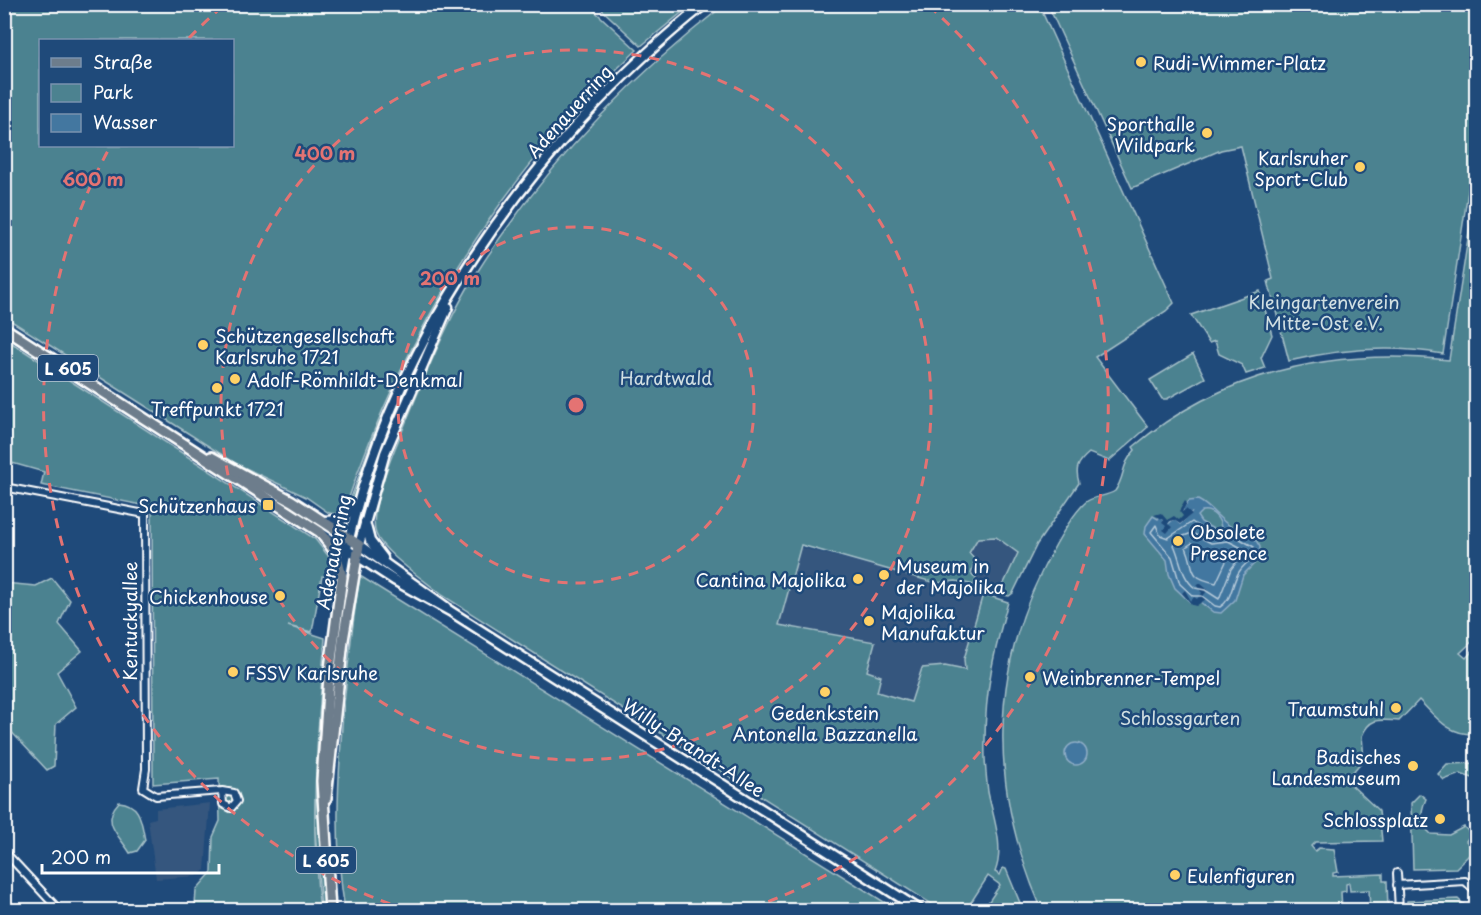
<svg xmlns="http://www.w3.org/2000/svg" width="1481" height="915" font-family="'Playpen Sans',sans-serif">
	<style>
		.built { fill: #35567e }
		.green { fill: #4c8290; stroke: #a6c0c8; stroke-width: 1.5; fill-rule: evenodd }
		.water { fill: #4377a0; stroke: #8eadc6; stroke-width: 1.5; fill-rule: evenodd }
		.pier { fill: #1f4a7a }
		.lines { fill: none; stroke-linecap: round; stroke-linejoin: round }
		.shore { stroke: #b4c9d9; stroke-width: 1.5 }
		.street-casing { stroke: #fff; stroke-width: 10 }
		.secondary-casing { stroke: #fff; stroke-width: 13 }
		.primary-casing { stroke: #fff; stroke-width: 14 }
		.street { stroke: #1f4a7a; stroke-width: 6 }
		.secondary { stroke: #1f4a7a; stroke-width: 8 }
		.primary { stroke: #6d7d8c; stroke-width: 9 }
		.ring { fill: none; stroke: #e47373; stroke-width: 3; stroke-dasharray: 10 8 }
		.poi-dot { fill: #ffd166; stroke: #1f4a7a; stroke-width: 2 }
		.labels { text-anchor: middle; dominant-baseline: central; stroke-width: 5; stroke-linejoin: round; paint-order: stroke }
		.shield { fill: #1f4a7a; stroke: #bcc9d7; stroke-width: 1.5 }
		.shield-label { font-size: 16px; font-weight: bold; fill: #fff }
		.poi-label { font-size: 18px; fill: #fff; stroke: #1f4a7a; text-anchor: start }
		.street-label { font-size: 18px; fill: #fff; stroke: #1f4a7a }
		.park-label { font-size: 18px; fill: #d2e0e3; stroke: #1f4a7a }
		.centre { fill: #e47373; stroke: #1f4a7a; stroke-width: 3 }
		.ring-label { font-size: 18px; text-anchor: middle; font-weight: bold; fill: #e47373; stroke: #1f4a7a; stroke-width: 5; stroke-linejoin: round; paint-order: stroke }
	</style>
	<rect width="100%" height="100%" fill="#1f4a7a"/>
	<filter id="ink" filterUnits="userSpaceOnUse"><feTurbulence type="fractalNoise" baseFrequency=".0167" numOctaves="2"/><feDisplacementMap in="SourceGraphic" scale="12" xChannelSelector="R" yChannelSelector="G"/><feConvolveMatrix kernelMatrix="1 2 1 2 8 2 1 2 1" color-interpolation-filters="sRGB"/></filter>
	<g filter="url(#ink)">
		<g class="built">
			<path d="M976 525 1033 554 1011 596 1008 597 958 578Z"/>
			<path d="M800 547 904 574 970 595H982L964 659 965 670 946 666 924 669 912 702 876 692 867 672 875 642 779 626Z"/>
			<path d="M210 803 205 870 197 876 156 879 148 820 156 818V809Z"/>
		</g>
		<g class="green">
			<path d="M4 5H588L637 50C503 173 403 334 346 506L336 514 329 513 306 497 235 463 5 317ZM232 40V146H40V40Z"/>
			<path d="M597 5H691L641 46Z"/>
			<path d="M724 5H1039L1174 303 1166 311 1095 357 1148 427 1109 461 1089 453C1077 463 1075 469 1079 483L1037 544 1013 593 1009 596 999 594 1018 553 996 537 978 538 969 553 975 560 971 573 976 579 974 585 956 581 936 583 801 545 779 625 875 642 867 671 881 676 877 692 911 702 922 668 945 666 965 670 964 659 983 594 1008 602C994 652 985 689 985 741 984 758 986 775 988 792 993 817 1005 847 995 872L1000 875 1003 868 1006 869 1023 910H983L1000 885 988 876 966 910H941L442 595C426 581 383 553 376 534 368 513 392 455 401 434 422 383 447 320 476 274 542 169 627 81 724 5Z"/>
			<path d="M1048 5H1476V139L1443 354C1392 345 1339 349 1289 361L1268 281 1273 279 1241 146 1221 150 1132 188Z"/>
			<path d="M1476 187V638L1460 653 1466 658 1476 647 1475 734C1448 735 1437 718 1419 700L1399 721C1382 720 1370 716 1362 736L1364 759 1346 780 1379 811 1382 841 1315 842 1311 846 1315 851 1319 848 1334 849 1338 872 1333 873V876L1383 874V881H1387L1388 910H1370L1369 890 1350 891 1349 883 1346 884V891L1341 892 1342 910H1042C992 797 987 680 1044 567 1053 549 1070 516 1086 502 1093 496 1106 497 1115 491 1126 475 1120 466 1135 450L1133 447C1224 370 1333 348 1449 360Z"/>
			<path d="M1260 291 1272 335 1261 358 1265 368 1246 374 1242 365 1219 354 1215 341 1209 343 1191 315Z"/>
			<path d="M4 334 231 478 258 498 5 336Z"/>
			<path d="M4 338 315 539 333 562 334 578 322 576 312 632 288 626 325 638C318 730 309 819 320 910H200L195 906 196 890 212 872 213 837 220 821 219 779 153 784 152 507 41 485 44 472 5 461Z"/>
			<path d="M1193 354 1205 378 1167 399H1162L1150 380Z"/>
			<path d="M400 379 371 445 350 507 347 509 376 428Z"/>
			<path d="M360 576 897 910H345C334 844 338 780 343 713 348 667 352 622 360 576Z"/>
			<path d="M52 578 70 600 59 624 82 651 57 672 76 707 56 724 54 766 47 770 5 725 4 583 36 586Z"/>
			<path d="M1476 763V779L1460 774 1444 780 1438 774 1447 764Z"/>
			<path d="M316 783 319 785 320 836 326 910H321L315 829Z"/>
			<path d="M1420 794 1426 799C1420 812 1419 824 1431 834L1449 835 1464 827 1471 834 1466 841 1474 850 1456 868 1413 869 1411 803Z"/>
			<path d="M119 802C141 804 141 821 145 840L137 851 130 853C119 835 100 822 119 802Z"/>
			<path d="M1458 899 1470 910H1407V901Z"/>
		</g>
		<g class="water">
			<path d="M1198 500C1212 507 1219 520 1233 528 1243 534 1255 535 1260 547L1259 559 1243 575 1235 600 1221 613 1213 612 1200 602H1190L1175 588 1169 574 1167 560 1145 534 1146 526 1153 516 1158 519 1160 516 1168 524 1174 519 1180 524 1191 513H1183V508L1189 501ZM1202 511C1212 509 1221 519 1221 529L1215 530 1201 522 1197 516Z"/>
			<circle cx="1076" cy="754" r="11"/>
		</g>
		<g class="pier">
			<path d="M1185 501 1187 503 1182 512 1186 509 1192 514 1180 524 1174 520 1170 521 1168 524 1172 527 1167 533 1163 530 1166 526 1162 523 1164 520 1154 515 1161 513 1167 520 1174 516 1179 520 1183 516 1179 511Z"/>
			<path d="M1200 583 1208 590 1203 596 1206 599 1196 606 1192 605 1182 593 1185 590 1191 601 1194 597 1197 599 1202 593 1197 586Z"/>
		</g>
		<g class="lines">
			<g class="shore">
				<path d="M1192 522 1212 536 1228 532 1254 547C1255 560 1245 562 1239 572 1231 584 1233 599 1220 607L1215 606 1202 596H1193L1180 584 1172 557 1151 532 1156 525 1160 535 1168 538Z"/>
				<path d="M1192 533 1211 543 1228 541 1246 550 1231 569 1219 599 1205 590 1195 588C1181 577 1181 560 1174 545L1181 537Z"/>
				<path d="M1192 543 1211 552 1230 553 1216 583C1186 577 1196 570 1186 547Z"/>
			</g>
			<g class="street-casing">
				<g id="street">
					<path d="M4 487 145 514 146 769 143 788 156 796 222 791 223 804 231 808 237 801 234 793 222 791"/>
					<path d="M4 851 59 910"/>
					<path d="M1397 873 1399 910"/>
					<path d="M1397 885 1465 881 1476 891"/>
				</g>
			</g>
			<g class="secondary-casing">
				<g id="secondary">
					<path d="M324 521 342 520 354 507"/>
					<path d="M365 522 370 541 383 558"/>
					<path d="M323 534 394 580 450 611 920 910"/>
					<path d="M342 576C377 358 534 139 705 4"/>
					<path d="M446 607 359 545 385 453 448 307"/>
				</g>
			</g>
			<g class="primary-casing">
				<g id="primary">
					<path d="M4 328 320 532 336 553 342 577 329 676 322 781 330 910"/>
					<path d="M211 457 292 501 359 545 343 640 326 798"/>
				</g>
			</g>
			<use href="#street" class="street"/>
			<use href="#secondary" class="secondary"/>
			<use href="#primary" class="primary"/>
		</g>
	</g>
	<g class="ring">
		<circle cx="576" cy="405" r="178"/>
		<circle cx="576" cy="405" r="355"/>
		<path d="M407 910A533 533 0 0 1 110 147M189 38A533 533 0 0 1 223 6M929 6A533 533 0 0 1 745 910"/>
	</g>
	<g class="poi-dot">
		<circle cx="1141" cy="62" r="6"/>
		<circle cx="1207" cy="133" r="6"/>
		<circle cx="1360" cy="167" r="6"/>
		<circle cx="203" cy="345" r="6"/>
		<circle cx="235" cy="379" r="6"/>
		<circle cx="217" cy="388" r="6"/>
		<rect x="262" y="499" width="12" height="12" rx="3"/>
		<circle cx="1178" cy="541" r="6"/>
		<circle cx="884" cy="575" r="6"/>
		<circle cx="858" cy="579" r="6"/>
		<circle cx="280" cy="596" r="6"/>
		<circle cx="869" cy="621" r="6"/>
		<circle cx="233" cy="672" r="6"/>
		<circle cx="1030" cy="677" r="6"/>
		<circle cx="825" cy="692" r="6"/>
		<circle cx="1396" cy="708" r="6"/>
		<circle cx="1413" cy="766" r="6"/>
		<circle cx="1440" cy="819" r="6"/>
		<circle cx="1175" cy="875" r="6"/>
	</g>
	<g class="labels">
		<g class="shield">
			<rect x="38" y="355" width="60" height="26" rx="4.5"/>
			<rect x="296" y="847" width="60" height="26" rx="4.5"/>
		</g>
		<g class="shield-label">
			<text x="68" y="368">L 605</text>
			<text x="326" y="860">L 605</text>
		</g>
		<g class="poi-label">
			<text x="1153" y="62">Rudi-Wimmer-Platz</text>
			<text x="1195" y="123" text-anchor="end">Sporthalle<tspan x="1195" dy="21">Wildpark</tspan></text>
			<text x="1348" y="157" text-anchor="end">Karlsruher<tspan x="1348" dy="21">Sport-Club</tspan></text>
			<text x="215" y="335">Schützengesellschaft<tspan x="215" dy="21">Karlsruhe 1721</tspan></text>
			<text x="247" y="379">Adolf-Römhildt-Denkmal</text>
			<text x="217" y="408" text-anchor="middle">Treffpunkt 1721</text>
			<text x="256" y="505" text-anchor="end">Schützenhaus</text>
			<text x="1190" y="531">Obsolete<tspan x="1190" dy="21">Presence</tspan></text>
			<text x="896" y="565">Museum in<tspan x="896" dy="21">der Majolika</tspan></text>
			<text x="846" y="579" text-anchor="end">Cantina Majolika</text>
			<text x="268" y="596" text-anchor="end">Chickenhouse</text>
			<text x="881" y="611">Majolika<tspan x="881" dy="21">Manufaktur</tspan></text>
			<text x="245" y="672">FSSV Karlsruhe</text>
			<text x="1042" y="677">Weinbrenner-Tempel</text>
			<text x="1384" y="708" text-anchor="end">Traumstuhl</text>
			<text x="825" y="712" text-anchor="middle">Gedenkstein<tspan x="825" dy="21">Antonella Bazzanella</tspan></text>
			<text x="1401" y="756" text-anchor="end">Badisches<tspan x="1401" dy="21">Landesmuseum</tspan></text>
			<text x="1428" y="819" text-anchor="end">Schlossplatz</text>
			<text x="1187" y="875">Eulenfiguren</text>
		</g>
		<g class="street-label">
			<text transform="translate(569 111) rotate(-48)">Adenauerring</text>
			<text transform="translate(333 552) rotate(-79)">Adenauerring</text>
			<text transform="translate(129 621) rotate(-90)">Kentuckyallee</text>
			<text transform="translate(694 747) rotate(33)">Willy-Brandt-Allee</text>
		</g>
		<g class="park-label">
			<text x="1324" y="301">Kleingartenverein<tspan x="1324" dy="21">Mitte-Ost e.V.</tspan></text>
			<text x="666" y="377">Hardtwald</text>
			<text x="1180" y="717">Schlossgarten</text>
		</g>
	</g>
	<circle cx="576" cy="405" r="9" class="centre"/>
	<g class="ring-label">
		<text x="325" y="160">400 m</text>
		<text x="93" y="186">600 m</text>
		<text x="450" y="285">200 m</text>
	</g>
	<rect width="1481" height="915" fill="none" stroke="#1f4a7a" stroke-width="24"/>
	<rect x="12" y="12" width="1457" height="891" fill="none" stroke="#fff" stroke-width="2" filter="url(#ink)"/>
	<rect x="39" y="39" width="195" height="108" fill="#1f4a7a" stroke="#7992af" stroke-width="1.5"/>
	<rect x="51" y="58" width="30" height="9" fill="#6d7d8c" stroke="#7992af" stroke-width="1.5"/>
	<text x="93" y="69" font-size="18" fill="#ffffff">Straße</text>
	<rect x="51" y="84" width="30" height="18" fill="#4c8290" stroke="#7992af" stroke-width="1.5"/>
	<text x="93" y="99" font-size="18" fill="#ffffff">Park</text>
	<rect x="51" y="114" width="30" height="18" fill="#4377a0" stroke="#7992af" stroke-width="1.5"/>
	<text x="93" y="129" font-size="18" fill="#ffffff">Wasser</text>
	<path d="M42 864v9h177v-9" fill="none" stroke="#ffffff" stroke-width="3"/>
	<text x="51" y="864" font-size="18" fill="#ffffff" stroke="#1f4a7a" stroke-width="4.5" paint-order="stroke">200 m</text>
</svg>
